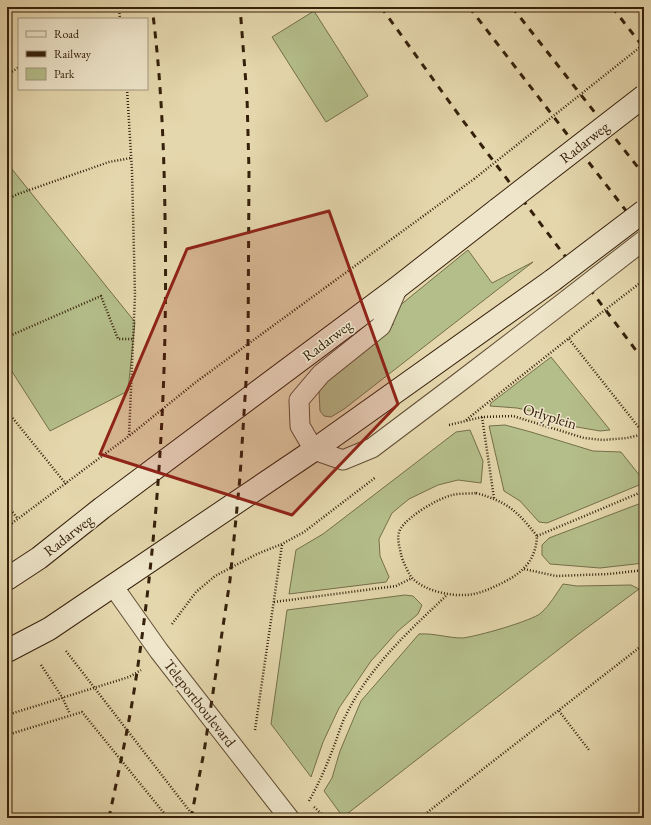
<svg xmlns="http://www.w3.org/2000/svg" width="651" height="825" font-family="'EB Garamond',serif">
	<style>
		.green { fill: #b4be8a; stroke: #756f4a }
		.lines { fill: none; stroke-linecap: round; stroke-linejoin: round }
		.lane-casing { stroke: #624e34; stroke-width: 21 }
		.secondary-casing { stroke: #36200b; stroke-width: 24 }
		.path { stroke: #36200b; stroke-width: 2.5; stroke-dasharray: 1 2; stroke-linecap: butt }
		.lane { stroke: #eee5ca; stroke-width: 19 }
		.secondary { stroke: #eee5ca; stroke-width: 22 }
		.rail { stroke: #36200b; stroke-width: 3; stroke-dasharray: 7 7; stroke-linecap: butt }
		.lane-bridge-casing { stroke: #624e34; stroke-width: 21; stroke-linecap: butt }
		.secondary-bridge-casing { stroke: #36200b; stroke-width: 24; stroke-linecap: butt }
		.path-bridge { stroke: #36200b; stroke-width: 2.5; stroke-dasharray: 1 2; stroke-linecap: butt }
		.lane-bridge { stroke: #eee5ca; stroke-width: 19 }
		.secondary-bridge { stroke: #eee5ca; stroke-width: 22 }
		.marked { fill: #8f2418; fill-opacity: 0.2; stroke: #8f2418; stroke-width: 3; stroke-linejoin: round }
		.labels { text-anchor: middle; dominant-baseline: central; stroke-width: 3; stroke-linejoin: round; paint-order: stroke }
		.street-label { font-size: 15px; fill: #36200b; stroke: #eee5ca }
	</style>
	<rect width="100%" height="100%" fill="#e5d7ad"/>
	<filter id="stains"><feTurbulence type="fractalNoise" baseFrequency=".005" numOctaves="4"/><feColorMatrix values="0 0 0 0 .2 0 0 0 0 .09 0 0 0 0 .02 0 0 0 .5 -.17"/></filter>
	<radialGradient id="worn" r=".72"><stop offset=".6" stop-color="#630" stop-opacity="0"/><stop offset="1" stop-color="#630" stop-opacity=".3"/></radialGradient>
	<g class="green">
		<path d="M314 11 368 96 326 122 272 37Z"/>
		<path d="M7 163 135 322 128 391 50 431 11 370 7 362Z"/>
		<path d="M468 250 492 283 533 262 344 409 331 417 324 416 320 411 319 390 327 378 393 325V311Z"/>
		<path d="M551 357 610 430 600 431 571 426 544 414 517 408 490 406 491 403Z"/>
		<path d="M505 425 531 432 593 451 621 452 644 481V483L547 523 539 522 520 501 504 491 489 426Z"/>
		<path d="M470 430 483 461 481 483 458 480 438 485 409 499 392 513 379 539 380 556 389 577 386 582 289 594 296 550 323 534 456 432Z"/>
		<path d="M644 502V563L600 568 550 564 542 555V545L549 538Z"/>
		<path d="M563 584 577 586 631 585 639 589 576 636 343 817 324 791 332 778 340 751 361 701 419 634C434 633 448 638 462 638 475 637 532 621 541 613 550 605 556 594 563 584Z"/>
		<path d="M405 595 413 596 422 605 418 614 398 631 371 661 339 708 323 742 311 777 271 724 287 610Z"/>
	</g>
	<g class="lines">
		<g class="lane-casing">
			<g id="lane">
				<path d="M398 287 381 326 321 374 299 400 300 426 314 450 343 460 372 448 457 384 568 299"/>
				<path d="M113 586 159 651 289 818"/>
			</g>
		</g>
		<g class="secondary-casing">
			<g id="secondary">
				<path d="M7 579 39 558 102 508 398 287 498 209"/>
				<path d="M7 651 49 629 314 450 553 280"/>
			</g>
		</g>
		<g class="path">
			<path d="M119 7 120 19"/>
			<path d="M7 75 19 67"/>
			<path d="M127 89 132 171 135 295 129 436"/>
			<path d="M7 199 18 194 109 162 131 158"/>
			<path d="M7 337 101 296 118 339H132"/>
			<path d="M569 339 644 434"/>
			<path d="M7 411 66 484"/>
			<path d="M482 417 494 498"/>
			<path d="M466 420 588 323"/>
			<path d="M449 425 482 417 513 416 584 438 603 440 627 438 644 434"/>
			<path d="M476 493C508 502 517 511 537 536 536 559 524 572 504 582 492 588 480 594 467 595 449 596 426 591 413 579 409 575 402 560 401 554 399 545 396 536 401 528 410 515 437 499 452 495 460 493 469 494 476 493Z"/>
			<path d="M7 505 18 519"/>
			<path d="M7 527 129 436 196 382 474 179"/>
			<path d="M537 536 644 491"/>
			<path d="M524 569 556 576 609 574 644 570"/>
			<path d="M274 602 396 586 412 578"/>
			<path d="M172 624 196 592 215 576 257 554 282 544 304 532 376 477"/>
			<path d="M66 651 195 818"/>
			<path d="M41 665 62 697 70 714"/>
			<path d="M559 711 589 750"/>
			<path d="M7 715 129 677 141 670"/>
			<path d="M255 730 282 545"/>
			<path d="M7 735 82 712 168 818"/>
			<path d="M309 801C319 783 327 765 334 746 338 736 341 724 346 715 370 666 409 631 447 595"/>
			<path d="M314 807 326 818"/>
			<path d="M118 815 130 818"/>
			<path d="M420 818 644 644"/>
		</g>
		<use href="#lane" class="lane"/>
		<use href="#secondary" class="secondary"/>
		<g class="rail">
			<path d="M381 7 461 118 644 361"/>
			<path d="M469 7 644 234"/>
			<path d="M512 7 644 175"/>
			<path d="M612 7 644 48"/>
			<path d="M109 818C118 774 128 730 135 685 159 530 168 373 165 216 164 146 161 76 152 7"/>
			<path d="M191 818 204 752 230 580 240 477 248 350 249 171 247 97 240 7"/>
		</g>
		<g class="lane-bridge-casing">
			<path id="lane-bridge" d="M568 299 644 240"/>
		</g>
		<g class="secondary-bridge-casing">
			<g id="secondary-bridge">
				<path d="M498 209 644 96"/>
				<path d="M553 280 644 211"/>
			</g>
		</g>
		<g class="path-bridge">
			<path d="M474 179 644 44"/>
			<path d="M588 323 644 280"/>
		</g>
		<use href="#lane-bridge" class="lane-bridge"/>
		<use href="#secondary-bridge" class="secondary-bridge"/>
	</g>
	<path class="marked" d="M329 211 398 404 292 515 100 454 187 249Z"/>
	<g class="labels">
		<g class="street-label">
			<text transform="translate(584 142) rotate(-38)">Radarweg</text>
			<text transform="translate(327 340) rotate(-37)">Radarweg</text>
			<text transform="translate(550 416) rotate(17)">Orlyplein</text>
			<text transform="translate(68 535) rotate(-38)">Radarweg</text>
			<text transform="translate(200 703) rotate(52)">Teleportboulevard</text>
		</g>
	</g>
	<rect width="651" height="825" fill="none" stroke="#e5d7ad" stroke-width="24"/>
	<rect x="8" y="8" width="635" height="809" fill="none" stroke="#36200b" stroke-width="2"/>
	<rect x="12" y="12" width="627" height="801" fill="none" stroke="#36200b"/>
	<rect x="18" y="18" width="130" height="72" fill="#eee5ca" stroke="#a4967e"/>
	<rect x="26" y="31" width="20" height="6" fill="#eee5ca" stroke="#a4967e"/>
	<text x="54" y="38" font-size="12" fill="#36200b">Road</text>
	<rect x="26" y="51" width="20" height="6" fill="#36200b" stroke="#a4967e"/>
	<text x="54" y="58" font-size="12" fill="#36200b">Railway</text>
	<rect x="26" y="68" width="20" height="12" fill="#b4be8a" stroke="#a4967e"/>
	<text x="54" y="78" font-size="12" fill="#36200b">Park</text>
	<rect width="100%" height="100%" filter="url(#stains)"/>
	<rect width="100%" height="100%" fill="url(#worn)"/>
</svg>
